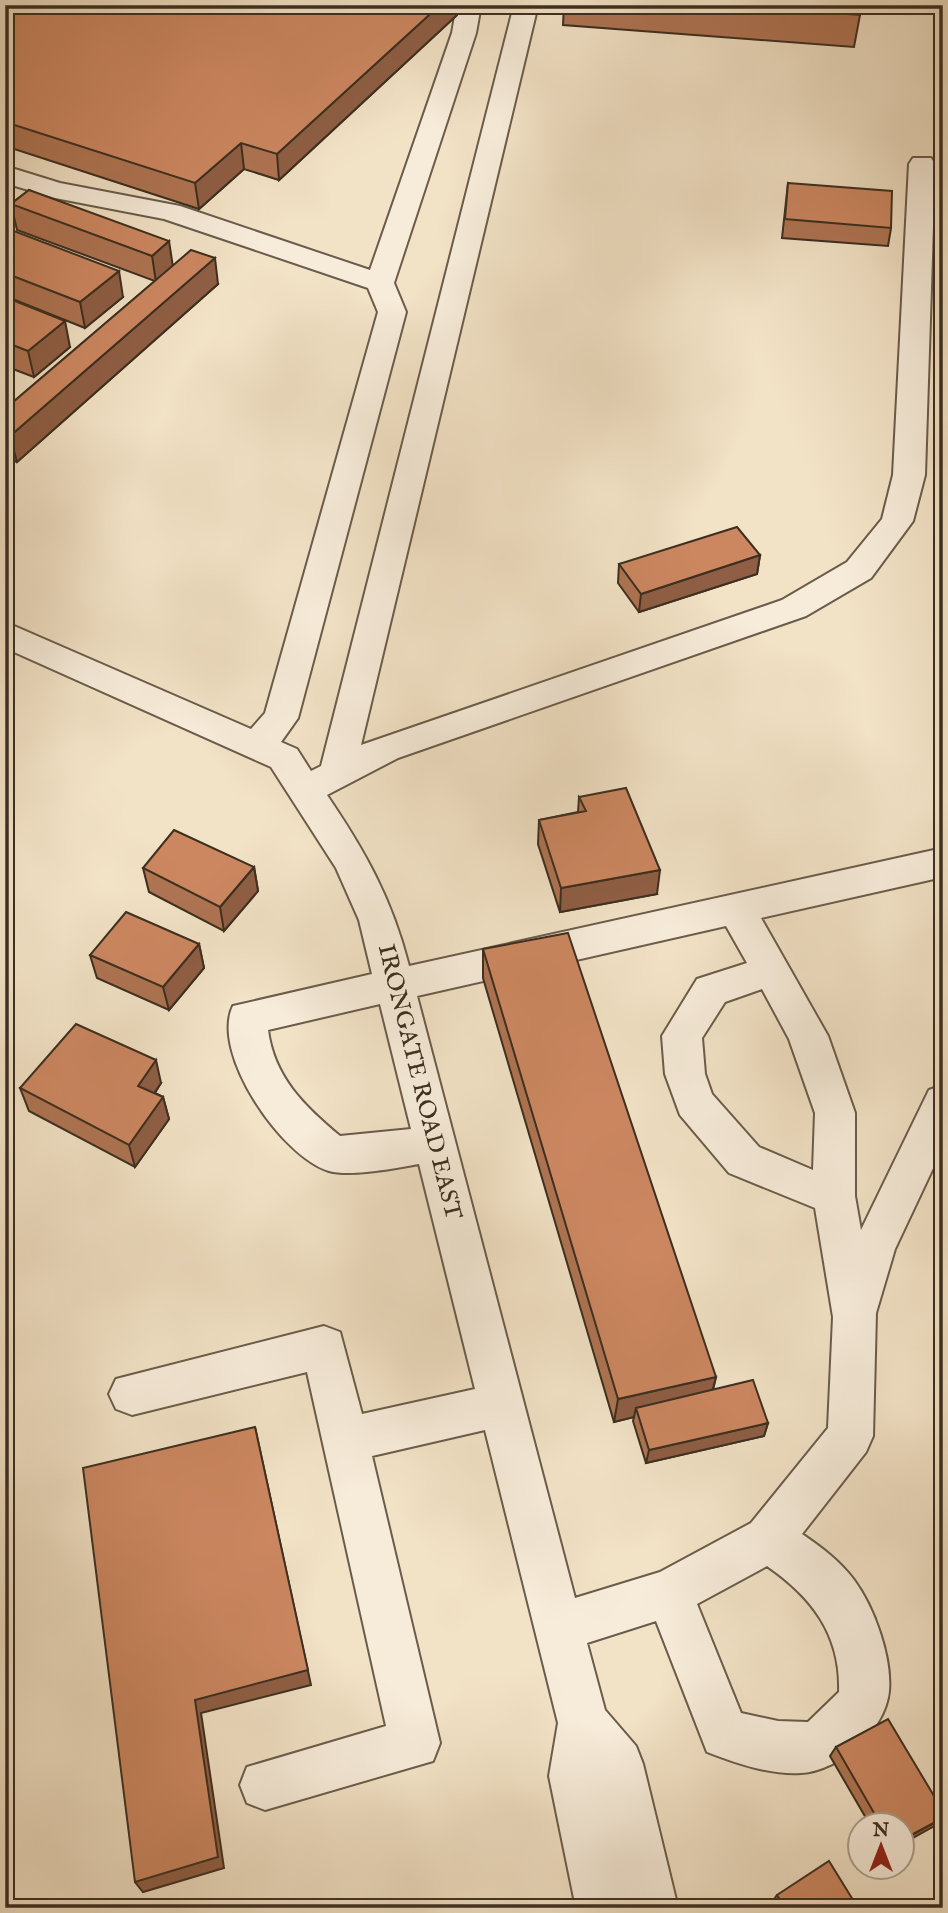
<svg xmlns="http://www.w3.org/2000/svg" width="948" height="1913" font-family="'IM FELL English',serif">
	<style>
		.lines { fill: none; stroke-linecap: round; stroke-linejoin: round }
		.minor-casing { stroke: #6a5c4a; stroke-width: 4 }
		.minor { fill: #f7ecda; fill-rule: evenodd }
		.wall { fill: #af7453; stroke: #3c2f20; stroke-width: 2 }
		.shaded-wall { fill: #8f5e44; stroke: #3c2f20; stroke-width: 2 }
		.building { fill: #cc8761; stroke: #3c2f20; stroke-width: 2 }
		.labels { text-anchor: middle; dominant-baseline: central; stroke-width: 5; stroke-linejoin: round; paint-order: stroke }
		.street-label { font-size: 24px; fill: #3c2f20; stroke: #f7ecda }
	</style>
	<rect width="100%" height="100%" fill="#f2e2c6"/>
	<filter id="stains"><feTurbulence type="fractalNoise" baseFrequency=".00286" numOctaves="4"/><feColorMatrix values="0 0 0 0 .2 0 0 0 0 .09 0 0 0 0 .02 0 0 0 .5 -.17"/></filter>
	<radialGradient id="worn" r=".72"><stop offset=".6" stop-color="#630" stop-opacity="0"/><stop offset="1" stop-color="#630" stop-opacity=".3"/></radialGradient>
	<g class="lines">
		<g class="minor-casing">
			<path id="minor" d="M457 5H481L476 33 394 283 406 312 298 718 281 742 297 749 311 771 321 766 514 5H538L361 745 782 600 847 562 882 519 893 475 909 164 913 158H931L935 164 925 475 913 521 871 578 806 616 398 758 327 795C365 851 392 899 409 966L943 848V877L761 918 828 1036 855 1113V1196L861 1230 929 1090 943 1085V1147L895 1249 876 1313 873 1436 866 1452 802 1534C821 1547 840 1561 854 1580 874 1607 892 1657 889 1691 887 1712 873 1733 858 1746 843 1760 821 1772 801 1773 770 1775 735 1763 707 1752L656 1621 587 1643 605 1710 636 1746 643 1764 678 1908H576L549 1776 558 1723 485 1430 372 1456 440 1743 433 1761 265 1810 247 1803 240 1785 247 1767 386 1726 307 1372 132 1415 116 1409 109 1394 116 1379 324 1326 340 1332 362 1414 475 1389 419 1164C396 1168 351 1177 329 1171 282 1157 210 1053 233 1006L372 974 359 920 336 868 271 767 5 648V622L251 729 265 713 378 312 368 288 164 219 55 198 5 183V166L60 183 180 206 370 270 452 33ZM726 926 747 963 697 979 662 1036 665 1074 680 1115 729 1173 815 1208 833 1317 828 1428 751 1523 660 1572 575 1598 417 996ZM762 989 789 1039 815 1113 813 1170 759 1147 712 1094 705 1074 702 1038 725 1002ZM380 1004 411 1129 340 1136C304 1106 274 1077 268 1030ZM767 1566C812 1597 841 1635 839 1692L808 1722 778 1721 741 1713 697 1604Z"/>
		</g>
		<use href="#minor" class="minor"/>
	</g>
	<g class="wall">
		<path d="M5 5H457V15L279 180 244 169 199 209 5 146Z"/>
		<path d="M564 5H860V15L854 47 563 25Z"/>
		<path d="M788 183 891 228 888 246 782 238Z"/>
		<path d="M29 190 173 265 218 284 17 462 5 457V409L155 281 17 230 11 204Z"/>
		<path d="M5 229 123 297 85 328 5 296Z"/>
		<path d="M5 297 70 347 34 377 5 366Z"/>
		<path d="M760 555 757 574 639 612 618 583 619 564Z"/>
		<path d="M579 797 657 894 560 912 538 844 539 820 578 812Z"/>
		<path d="M254 867 258 891 224 931 149 892 143 868Z"/>
		<path d="M199 944 204 968 169 1010 97 978 90 955Z"/>
		<path d="M483 949 716 1377 713 1390 768 1423 764 1436 646 1463 633 1421 634 1417 614 1422 483 978Z"/>
		<path d="M161 1083 155 1093 163 1097 169 1119 135 1167 29 1111 20 1088Z"/>
		<path d="M836 1747 938 1824 870 1825 830 1756Z"/>
		<path d="M777 1895 858 1908H776L772 1902Z"/>
	</g>
	<g class="shaded-wall">
		<path d="M440 5H457V15L279 180 277 154Z"/>
		<path d="M241 143 244 169 199 209 195 183Z"/>
		<path d="M169 241 173 267 156 282 152 256Z"/>
		<path d="M215 258 218 284 17 462 10 436Z"/>
		<path d="M119 271 123 297 85 328 80 302Z"/>
		<path d="M65 321 70 347 34 377 28 351Z"/>
		<path d="M5 377 10 397 5 401Z"/>
		<path d="M760 555 757 574 639 612 641 594Z"/>
		<path d="M254 867 258 891 224 931 220 907Z"/>
		<path d="M660 870 657 894 560 912 561 888Z"/>
		<path d="M199 944 204 968 169 1010 163 987Z"/>
		<path d="M156 1060 161 1083 144 1108 138 1086Z"/>
		<path d="M163 1097 169 1119 135 1167 129 1145Z"/>
		<path d="M716 1377 710 1400 636 1408 634 1417 614 1422 618 1399Z"/>
		<path d="M768 1423 764 1436 646 1463 649 1450Z"/>
		<path d="M255 1427 311 1685 201 1713 224 1868 143 1892 135 1882 195 1700Z"/>
		<path d="M943 1818V1819L938 1824 902 1844V1840Z"/>
	</g>
	<g class="building">
		<path d="M5 5H440L277 154 241 143 195 183 5 122Z"/>
		<path d="M720 5H860V15Z"/>
		<path d="M788 183 892 191 891 228 785 219Z"/>
		<path d="M29 190 169 241 152 256 11 204Z"/>
		<path d="M6 228 119 271 80 302 5 273Z"/>
		<path d="M191 250 215 258 10 436 5 434V409Z"/>
		<path d="M5 297 65 321 28 351 5 342Z"/>
		<path d="M737 527 760 555 641 594 619 564Z"/>
		<path d="M626 788 660 870 561 888 539 820 586 811 579 797Z"/>
		<path d="M174 830 254 867 220 907 143 868Z"/>
		<path d="M126 912 199 944 163 987 90 955Z"/>
		<path d="M568 933 716 1377 618 1399 483 949Z"/>
		<path d="M76 1024 156 1060 138 1086 163 1097 129 1145 20 1088Z"/>
		<path d="M753 1380 768 1423 649 1450 636 1408Z"/>
		<path d="M255 1427 308 1670 195 1700 218 1857 135 1882 83 1468Z"/>
		<path d="M888 1719 943 1811V1818L902 1840V1825H881L836 1747Z"/>
		<path d="M829 1861 858 1908H785L777 1895Z"/>
	</g>
	<g class="labels">
		<g class="street-label">
			<text transform="translate(419 1082) rotate(76)">IRONGATE ROAD EAST</text>
		</g>
	</g>
	<rect width="948" height="1913" fill="none" stroke="#f2e2c6" stroke-width="28"/>
	<rect x="7" y="7" width="934" height="1899" fill="none" stroke="#3c2f20" stroke-width="3.5"/>
	<rect x="14" y="14" width="920" height="1885" fill="none" stroke="#3c2f20" stroke-width="2"/>
	<g transform="translate(881 1846)"><circle r="33" fill="#f7ecda" stroke="#aca090" stroke-width="2"/>
	<path d="M0-5L12 26L0 18L-12 26Z" fill="#8f2418"/>
	<text y="-10" font-size="19" font-weight="bold" text-anchor="middle" fill="#3c2f20">N</text>
	</g>
	<rect width="100%" height="100%" filter="url(#stains)"/>
	<rect width="100%" height="100%" fill="url(#worn)"/>
</svg>
